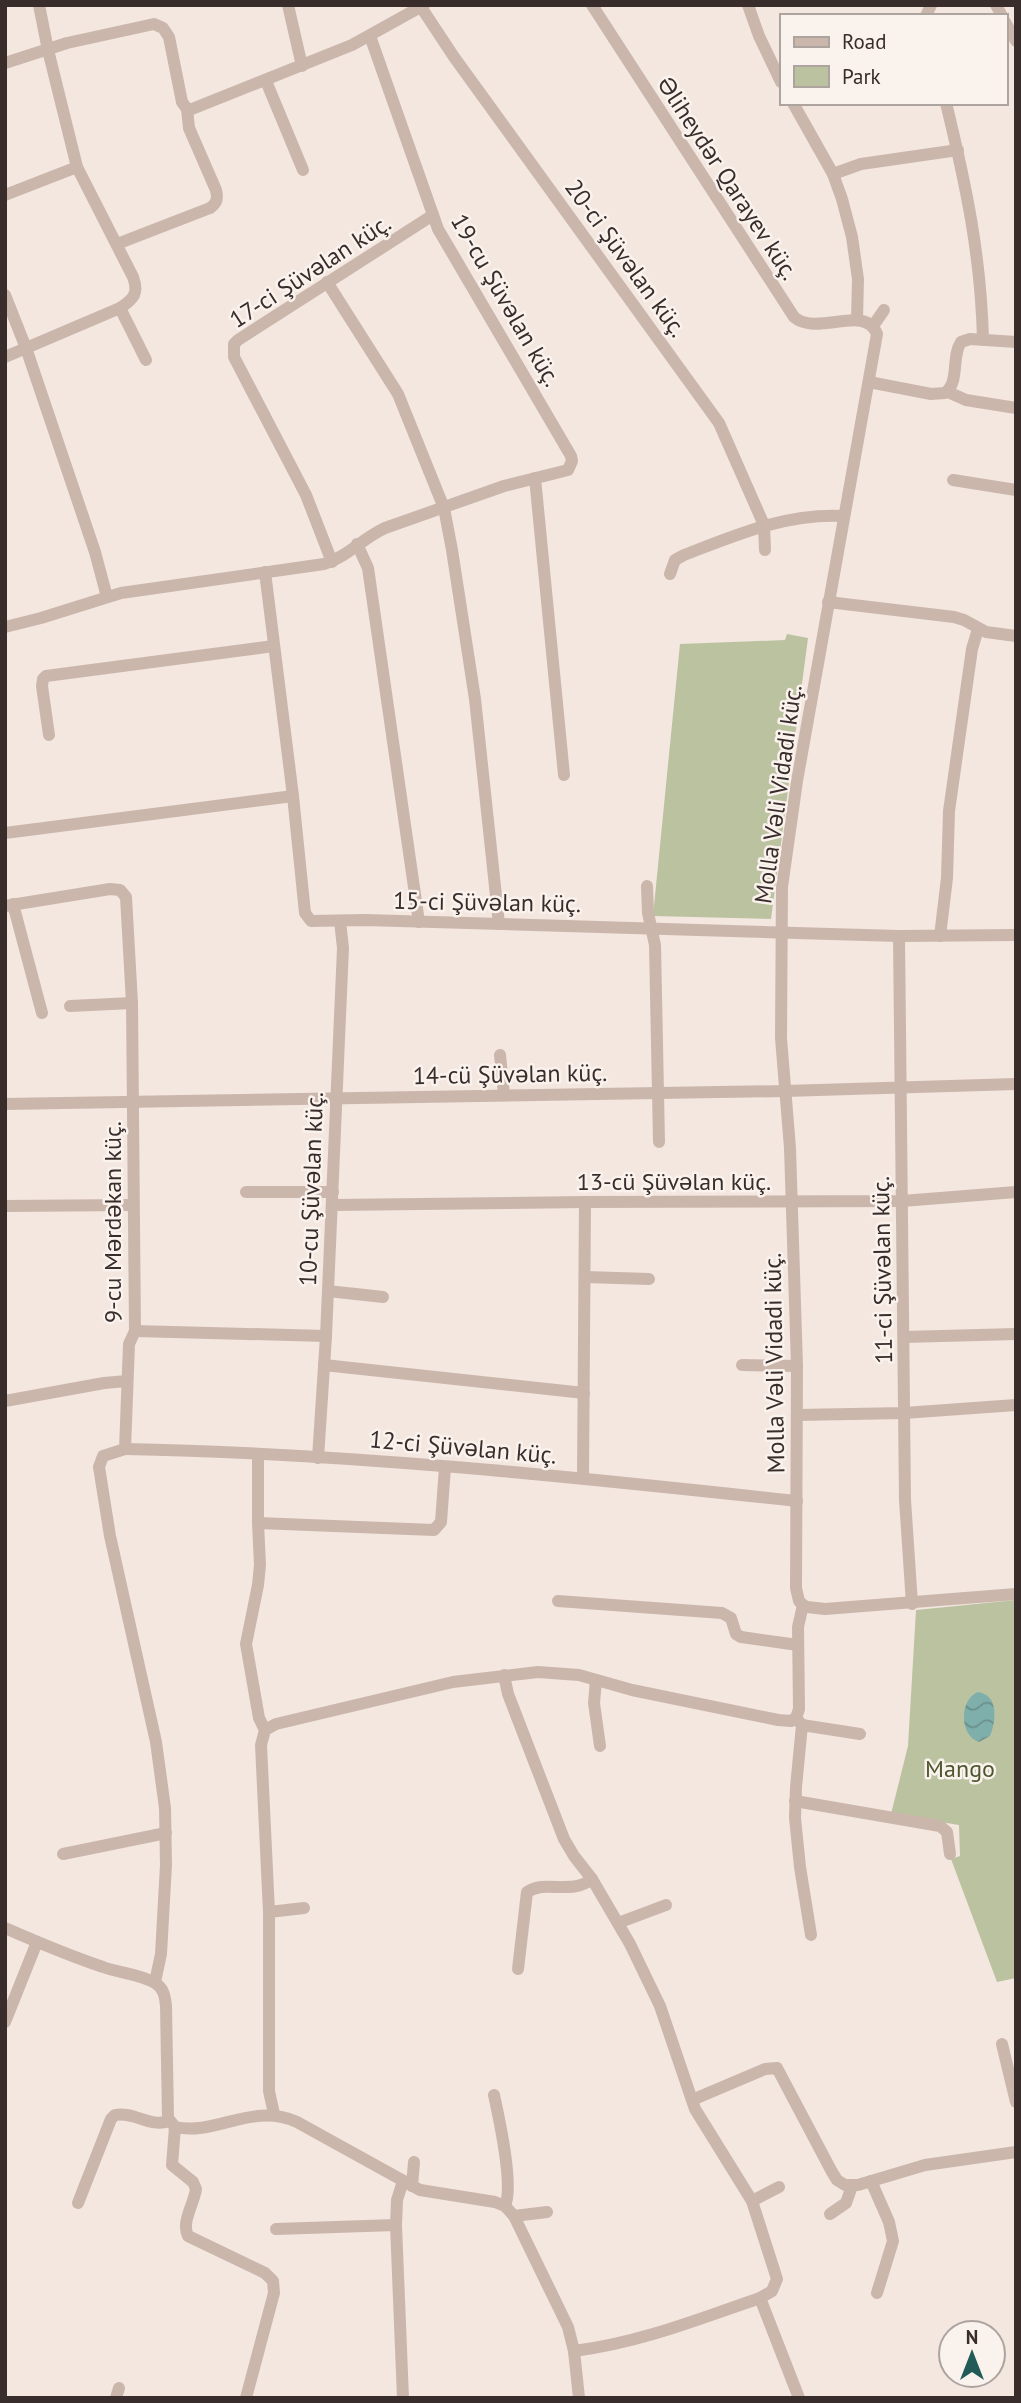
<svg xmlns="http://www.w3.org/2000/svg" width="1021" height="2403" font-family="'PT Sans',sans-serif">
	<style>
		.park { fill: #bbc2a0 }
		.water { fill: url(#water-waves) }
		.lines { fill: none; stroke-linecap: round; stroke-linejoin: round }
		.minor { stroke: #cbb6ac; stroke-width: 12 }
		.labels { text-anchor: middle; dominant-baseline: central; stroke-width: 5; stroke-linejoin: round; paint-order: stroke }
		.street-label { font-size: 24px; fill: #392d2b; stroke: #faf2ed }
		.park-label { font-size: 24px; fill: #4d572f; stroke: #faf2ed }
	</style>
	<defs>
		<pattern id="water-waves" width="16" height="10" patternUnits="userSpaceOnUse" patternTransform="scale(1.75)"><rect width="16" height="10" fill="#7fafab"/><path d="M0 5q4-4 8 0t8 0" fill="none" stroke="#698f8b"/></pattern>
	</defs>
	<rect width="100%" height="100%" fill="#f3e7e0"/>
	<g class="park">
		<path d="M787 634 808 638 771 919 653 916 680 644 785 640Z"/>
		<path d="M1016 1600V1978L997 1982 951 1859 960 1856 959 1825 891 1814 908 1746 916 1610Z"/>
	</g>
	<path class="water" d="M978 1692C999 1695 996 1721 990 1736L979 1742C959 1736 959 1699 978 1692Z"/>
	<g class="lines">
		<g class="minor">
			<path d="M288 5 302 66"/>
			<path d="M592 5 794 317C817 337 865 303 877 334L797 781 782 887 781 1038 790 1148 797 1366 796 1588 799 1601 803 1605"/>
			<path d="M748 5 759 36 781 82"/>
			<path d="M996 5 1002 16"/>
			<path d="M421 7 454 57 719 423 764 525 765 550"/>
			<path d="M926 16 931 5"/>
			<path d="M1005 22 1016 41"/>
			<path d="M5 63 67 43 154 24 163 28 169 37 182 102 187 109H192L352 45 424 5"/>
			<path d="M266 81 303 170"/>
			<path d="M793 103 833 174 842 199 852 237 858 279 857 320"/>
			<path d="M946 103C966 185 981 256 983 340"/>
			<path d="M833 174 861 164 958 150"/>
			<path d="M5 195 77 167"/>
			<path d="M117 244 210 208C217 203 218 199 216 190L189 128 187 109"/>
			<path d="M327 282 398 394 444 508 452 550 475 699 499 924"/>
			<path d="M5 295 26 348 95 552 107 597"/>
			<path d="M120 308 146 360"/>
			<path d="M873 326 884 310"/>
			<path d="M5 357 120 308C134 299 139 293 133 277L77 167 48 50 39 5"/>
			<path d="M869 382 931 394 945 393C960 382 951 357 961 342L970 339 1016 342"/>
			<path d="M948 392 966 400 1016 408"/>
			<path d="M535 478 564 775"/>
			<path d="M953 480 1016 490"/>
			<path d="M357 544 368 568 419 922"/>
			<path d="M332 562 306 495 234 357V344L238 340 433 215"/>
			<path d="M265 572 293 796 305 913 311 921 365 920 899 936 1016 935"/>
			<path d="M670 574 675 560 684 555C736 535 786 513 843 516"/>
			<path d="M828 602 954 617 964 620 986 632 1016 636"/>
			<path d="M5 627 41 618 121 593 324 564C347 557 363 538 385 528L504 486 568 470 572 461 571 456 438 229 370 36"/>
			<path d="M49 735 42 686 43 679 46 676 274 646"/>
			<path d="M5 833 293 796"/>
			<path d="M647 886 648 913 655 945 659 1142"/>
			<path d="M13 904 42 1013"/>
			<path d="M5 906 110 889 120 890 126 897 132 1003 135 1331 129 1344 125 1449 103 1456 99 1467 110 1536 156 1742 165 1808 166 1865 161 1954 155 1982"/>
			<path d="M899 936 905 1500 912 1604"/>
			<path d="M940 936 947 878 949 811 972 649 978 629"/>
			<path d="M70 1006 132 1003"/>
			<path d="M500 1055 504 1095"/>
			<path d="M5 1104 785 1091 1016 1084"/>
			<path d="M246 1192H333"/>
			<path d="M332 1205 585 1202 902 1201 1016 1192"/>
			<path d="M5 1206 133 1205"/>
			<path d="M585 1277 649 1279"/>
			<path d="M328 1291 383 1297"/>
			<path d="M135 1331 326 1336"/>
			<path d="M904 1337 1016 1334"/>
			<path d="M324 1365 584 1393"/>
			<path d="M742 1365 797 1366"/>
			<path d="M5 1401 104 1383 127 1381"/>
			<path d="M797 1415 904 1413 1016 1405"/>
			<path d="M125 1449C350 1453 574 1477 797 1501"/>
			<path d="M258 1455V1523L260 1565 258 1585 246 1644 259 1718 265 1730"/>
			<path d="M318 1458 326 1336 343 948 340 921"/>
			<path d="M583 1478 585 1202"/>
			<path d="M258 1523 434 1530 441 1522 445 1467"/>
			<path d="M558 1601 722 1613 731 1618 736 1634 741 1637 798 1645"/>
			<path d="M803 1605 807 1607 825 1609 1016 1594"/>
			<path d="M504 1675 508 1694 564 1839 574 1856 592 1879 630 1944 660 2006 695 2109 752 2201 777 2279 772 2291 760 2298C699 2319 639 2343 574 2351"/>
			<path d="M596 1680 594 1703 600 1746"/>
			<path d="M796 1718 802 1725 796 1787 795 1818 800 1867 811 1935"/>
			<path d="M796 1718 799 1709 798 1627 803 1605"/>
			<path d="M802 1725 860 1734"/>
			<path d="M795 1801 940 1826 947 1832 950 1854"/>
			<path d="M63 1854 166 1833"/>
			<path d="M269 1912 304 1908"/>
			<path d="M618 1923 666 1905"/>
			<path d="M5 1928C37 1942 70 1956 103 1967 119 1973 141 1974 155 1983 164 1988 165 1997 166 2006L168 2118 175 2127C216 2136 252 2102 297 2122L420 2190 495 2202 505 2206 514 2216 568 2327 574 2351 579 2398"/>
			<path d="M518 1969 527 1892C547 1879 570 1896 592 1879"/>
			<path d="M5 2022 37 1942"/>
			<path d="M1002 2044 1016 2102"/>
			<path d="M494 2095C499 2118 514 2186 505 2206"/>
			<path d="M692 2100 765 2069 777 2068 832 2172 837 2180 845 2185H858L925 2165 1016 2152"/>
			<path d="M274 2114 269 2091V1912L261 1745 265 1730 276 1724 453 1682 538 1672 579 1675 632 1690 778 1720 791 1721 796 1718"/>
			<path d="M175 2127 172 2165 193 2182 196 2189C194 2204 181 2222 188 2236L265 2273 273 2281 274 2293 246 2398"/>
			<path d="M403 2181 397 2200 396 2225 403 2398"/>
			<path d="M871 2181 889 2222 893 2241 877 2293"/>
			<path d="M412 2186 414 2162"/>
			<path d="M752 2201 779 2187"/>
			<path d="M78 2203 111 2119 115 2115C134 2111 150 2128 169 2121"/>
			<path d="M830 2214 846 2203 852 2186"/>
			<path d="M514 2216 547 2212"/>
			<path d="M276 2229 396 2225"/>
			<path d="M760 2298 799 2398"/>
			<path d="M116 2398 119 2388"/>
		</g>
	</g>
	<g class="labels">
		<g class="street-label">
			<text transform="translate(728 178) rotate(57)">Əliheydər Qarayev küç.</text>
			<text transform="translate(626 258) rotate(54)">20-ci Şüvəlan küç.</text>
			<text transform="translate(310 271) rotate(-33)">17-ci Şüvəlan küç.</text>
			<text transform="translate(506 300) rotate(60)">19-cu Şüvəlan küç.</text>
			<text transform="translate(778 794) rotate(-82)">Molla Vəli Vidadi küç.</text>
			<text transform="translate(487 902) rotate(1)">15-ci Şüvəlan küç.</text>
			<text transform="translate(510 1074) rotate(-1)">14-cü Şüvəlan küç.</text>
			<text x="674" y="1181">13-cü Şüvəlan küç.</text>
			<text transform="translate(311 1189) rotate(-88)">10-cu Şüvəlan küç.</text>
			<text transform="translate(112 1222) rotate(-90)">9-cu Mərdəkan küç.</text>
			<text transform="translate(882 1270) rotate(-91)">11-ci Şüvəlan küç.</text>
			<text transform="translate(774 1363) rotate(-91)">Molla Vəli Vidadi küç.</text>
			<text transform="translate(463 1447) rotate(5)">12-ci Şüvəlan küç.</text>
		</g>
		<g class="park-label">
			<text x="960" y="1768">Mango</text>
		</g>
	</g>
	<rect width="1021" height="2403" fill="none" stroke="#392d2b" stroke-width="14"/>
	<rect x="780" y="14" width="228" height="91" fill="#faf2ed" stroke="#ada39f" stroke-width="2"/>
	<rect x="794" y="37" width="35" height="10" fill="#cbb6ac" stroke="#ada39f" stroke-width="2"/>
	<text x="842" y="49" font-size="21" fill="#392d2b">Road</text>
	<rect x="794" y="66" width="35" height="21" fill="#bbc2a0" stroke="#ada39f" stroke-width="2"/>
	<text x="842" y="84" font-size="21" fill="#392d2b">Park</text>
	<g transform="translate(972 2354)"><circle r="33" fill="#faf2ed" stroke="#ada39f" stroke-width="2"/>
	<path d="M0-5L12 26L0 18L-12 26Z" fill="#215a56"/>
	<text y="-10" font-size="19" font-weight="bold" text-anchor="middle" fill="#392d2b">N</text>
	</g>
</svg>
